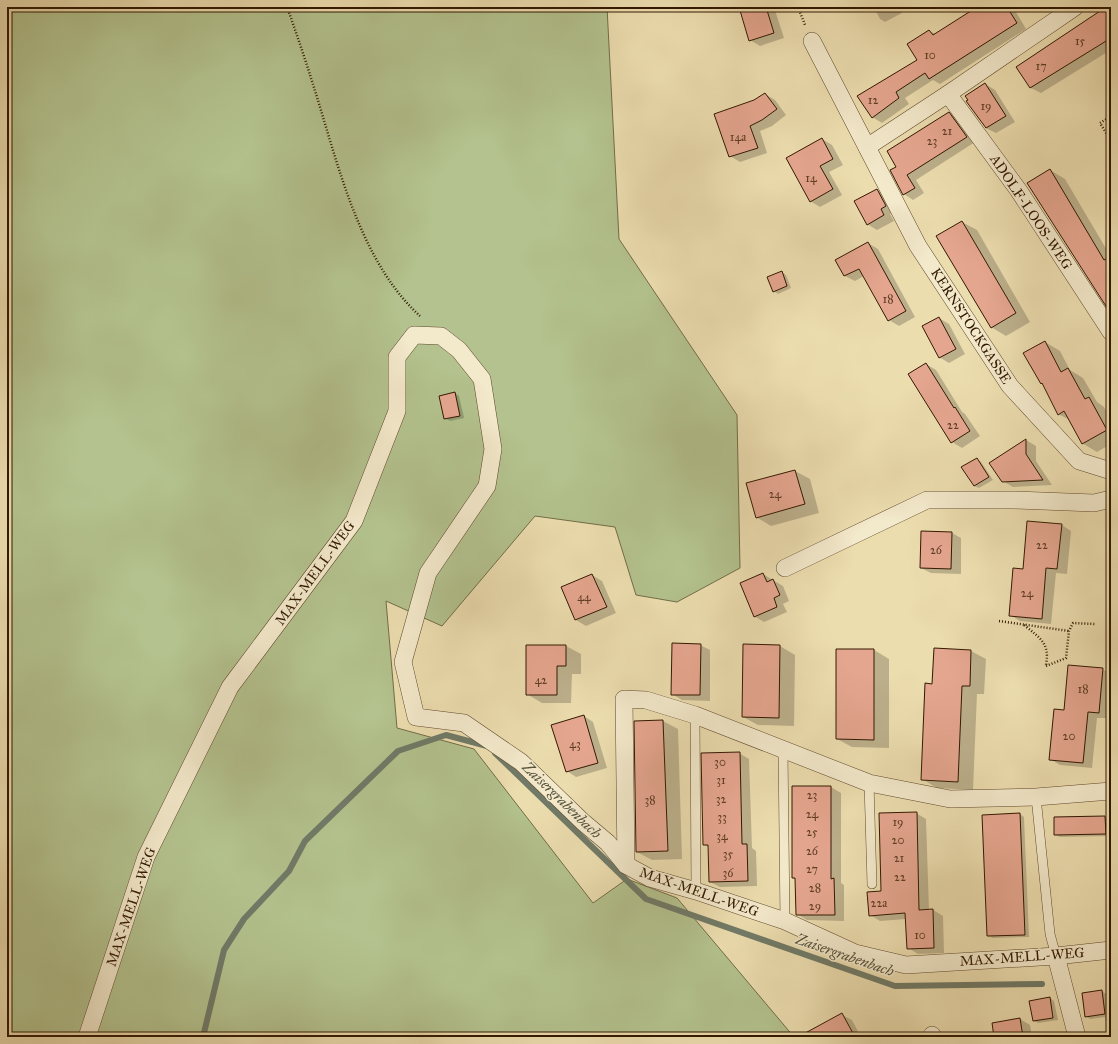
<svg xmlns="http://www.w3.org/2000/svg" width="1118" height="1044" font-family="'IM FELL Great Primer',serif">
	<style>
		.green { fill: #b3c28e; stroke: #726d48 }
		.shadow { fill: #0003 }
		.lines { fill: none; stroke-linecap: round; stroke-linejoin: round }
		.stream { stroke: #707a67; stroke-width: 6 }
		.building { fill: #e5a68f; stroke: #321801 }
		.lane-casing { stroke: #60492c; stroke-width: 10 }
		.street-casing { stroke: #60492c; stroke-width: 18 }
		.path { stroke: #321801; stroke-width: 2.5; stroke-dasharray: 1 2; stroke-linecap: butt }
		.lane { stroke: #f3e9cb; stroke-width: 9 }
		.street { stroke: #f3e9cb; stroke-width: 17 }
		.labels { text-anchor: middle; dominant-baseline: central; stroke-width: 3; stroke-linejoin: round; paint-order: stroke }
		.number-label { font-size: 12px; fill: #5f3c24 }
		.street-label { font-size: 14px; fill: #321801; stroke: #f3e9cb }
		.water-label { font-size: 15px; font-style: italic; fill: #56513c; stroke: #f3e9cb }
	</style>
	<rect width="100%" height="100%" fill="#ecddaf"/>
	<filter id="stains"><feTurbulence type="fractalNoise" baseFrequency=".005" numOctaves="4"/><feColorMatrix values="0 0 0 0 .2 0 0 0 0 .09 0 0 0 0 .02 0 0 0 .5 -.17"/></filter>
	<radialGradient id="worn" r=".72"><stop offset=".6" stop-color="#630" stop-opacity="0"/><stop offset="1" stop-color="#630" stop-opacity=".3"/></radialGradient>
	<path class="green" d="M7 7H607L619 239 737 415 740 568 677 602 636 595 615 527 535 516 442 626 386 601 397 728 474 749 593 903 627 879 677 898 794 1037H7Z"/>
	<g class="shadow">
		<path d="M740 7H774L784 38 760 46 750 40Z"/>
		<path d="M852 7H869L858 12Z"/>
		<path d="M874 7H898L902 13 885 22 880 19Z"/>
		<path d="M978 7H1013L1026 29 940 84 933 80 905 98 909 104 882 123 872 117 918 60 929 31 936 34Z"/>
		<path d="M1107 7H1111V48L1109 51 1041 93 1031 88 1018 67Z"/>
		<path d="M985 84 995 90 1015 122 996 133 986 128Z"/>
		<path d="M765 94 775 100 786 115 772 126 760 131 767 153 740 162 730 156 755 101Z"/>
		<path d="M949 113 958 118 975 142 916 180 924 193 913 200 904 194 898 167Z"/>
		<path d="M822 139 832 145 843 165 829 172 842 195 820 207 810 201Z"/>
		<path d="M1050 170 1065 179 1111 257V311Z"/>
		<path d="M877 190 887 196 895 211 890 214 894 221 877 230 867 224Z"/>
		<path d="M962 222 977 230 1030 322 1006 336 991 327Z"/>
		<path d="M868 243 878 249 915 317 899 326 889 320 864 276 855 281 845 276 837 260Z"/>
		<path d="M782 272 786 275 791 288 778 294 774 291Z"/>
		<path d="M939 318 949 324 965 354 949 363 939 357Z"/>
		<path d="M1045 342 1060 351 1070 370 1083 378 1097 402 1104 407 1111 419V444L1097 452 1082 443 1070 420 1058 414 1044 384 1041 383Z"/>
		<path d="M926 364 936 370 962 412 965 414 980 436 962 448 952 442Z"/>
		<path d="M455 393 459 396 464 418 450 421 445 418Z"/>
		<path d="M1026 440 1036 446V461L1052 485 1013 487 1003 481 990 463Z"/>
		<path d="M977 459 981 462 993 480 979 488 974 486Z"/>
		<path d="M795 471 810 479 819 513 771 526 756 517Z"/>
		<path d="M1062 525 1071 531 1067 574 1056 573 1051 624 1020 621 1010 615 1024 570Z"/>
		<path d="M952 533 961 538V574L931 573 921 568Z"/>
		<path d="M763 574 783 586 789 601 783 604 787 612 764 622 754 616Z"/>
		<path d="M592 575 602 581 616 613 586 626 576 620 562 588Z"/>
		<path d="M700 645 710 650V701L682 700 672 694Z"/>
		<path d="M566 646 581 654V674H572L571 703H542L527 694Z"/>
		<path d="M780 646 795 655 794 726 758 725 743 717Z"/>
		<path d="M837 650H874L889 659V748L852 747 837 739Z"/>
		<path d="M971 651 986 659 984 694H977L973 790 937 788 922 779 933 685Z"/>
		<path d="M1102 669 1111 674 1108 718H1097L1092 768 1060 765 1050 759 1065 711Z"/>
		<path d="M584 716 593 722 607 768 576 777 567 771Z"/>
		<path d="M663 721 678 729 682 859 652 860 637 852Z"/>
		<path d="M739 753 749 759 752 848 756 851 757 886 720 887 710 882 709 847 704 845Z"/>
		<path d="M831 787 841 793V883L844 885V921L807 920 797 914 796 880 793 878Z"/>
		<path d="M916 813 926 819 929 910H933L943 916 944 953 918 954 908 948 906 919 880 921 870 915 882 892Z"/>
		<path d="M1020 814 1024 817 1029 937 993 938 988 936Z"/>
		<path d="M1105 817 1110 819V836L1060 837 1055 835Z"/>
		<path d="M1102 991 1106 994 1109 1016H1111V1037H1108L1105 1017 1090 1019 1086 1016Z"/>
		<path d="M1050 998 1054 1001 1058 1020 1038 1023 1034 1021Z"/>
		<path d="M842 1015 852 1020 861 1037H816Z"/>
		<path d="M1020 1019 1030 1025 1032 1037H995Z"/>
	</g>
	<g class="lines">
		<g class="stream">
			<path d="M495 753 646 899 895 986 1042 984"/>
			<path d="M203 1037 224 950 244 919 289 871 305 841 398 751 446 735 487 746"/>
		</g>
	</g>
	<g class="building">
		<path d="M739 7H766L774 33 749 41Z"/>
		<path d="M977 7H1007L1017 23 929 79 925 73 896 92 899 98 872 118 857 96 917 60 907 44 929 30 933 35Z"/>
		<path d="M1106 7H1111V38L1030 88 1016 67Z"/>
		<path d="M985 83 1006 116 986 128 966 101 968 100 965 96Z"/>
		<path d="M765 93 777 109 762 120 750 126 758 148 729 157 714 114 754 100Z"/>
		<path d="M949 112 967 137 907 175 915 188 903 195 890 170 896 167 887 151Z"/>
		<path d="M822 138 833 159 820 166 833 189 810 202 786 158Z"/>
		<path d="M1050 169 1104 260 1111 256V314L1027 183Z"/>
		<path d="M877 189 886 206 881 209 884 215 867 225 854 201Z"/>
		<path d="M962 221 1016 313 991 328 936 236Z"/>
		<path d="M868 242 906 311 888 321 859 269 844 276 835 260Z"/>
		<path d="M782 271 787 286 773 292 767 277Z"/>
		<path d="M939 317 956 349 939 358 922 326Z"/>
		<path d="M1045 341 1061 372 1068 368 1085 399 1089 397 1107 430 1082 444 1064 411 1058 415 1042 383 1041 384 1023 353Z"/>
		<path d="M926 363 954 408 955 407 970 431 951 443 908 374Z"/>
		<path d="M455 392 460 416 444 419 439 396Z"/>
		<path d="M1026 439V454L1043 480 1002 482 989 463Z"/>
		<path d="M977 458 989 477 974 486 961 467Z"/>
		<path d="M795 470 805 504 756 518 746 483Z"/>
		<path d="M1027 521 1062 524 1057 569 1046 568 1042 619 1009 616 1013 568 1023 569Z"/>
		<path d="M921 531 952 532 951 569 920 568Z"/>
		<path d="M763 573 767 582 773 579 780 595 774 598 777 607 754 617 740 583Z"/>
		<path d="M592 574 607 607 575 620 561 587Z"/>
		<path d="M672 643 701 644 700 695H671Z"/>
		<path d="M743 644 780 645 779 718 742 717Z"/>
		<path d="M526 645H566V666H557V695H526Z"/>
		<path d="M934 648 971 650 970 686H962L958 782 921 780 925 683 932 684Z"/>
		<path d="M836 649H874V740L836 739Z"/>
		<path d="M1068 665 1103 668 1099 713 1088 712 1083 763 1049 760 1054 709 1064 710Z"/>
		<path d="M584 715 598 763 566 772 551 725Z"/>
		<path d="M663 720 668 851 636 852 634 721Z"/>
		<path d="M740 752 742 844H747L748 881 709 882 708 845H703L701 753Z"/>
		<path d="M792 786H831V879L834 878 835 915H796L795 878H792Z"/>
		<path d="M917 812 919 910 933 909 934 948 907 949 905 913 869 916 867 892 881 891 879 813Z"/>
		<path d="M1020 813 1025 935 987 936 982 815Z"/>
		<path d="M1105 816 1106 834 1054 835V817Z"/>
		<path d="M1102 990 1105 1014 1085 1017 1082 993Z"/>
		<path d="M1050 997 1053 1018 1033 1021 1029 1001Z"/>
		<path d="M842 1013 855 1037H798Z"/>
		<path d="M1020 1018 1023 1037H994L992 1023Z"/>
	</g>
	<g class="lines">
		<g class="lane-casing">
			<g id="lane">
				<path d="M695 715 696 891"/>
				<path d="M783 750 785 921"/>
				<path d="M869 783 872 884"/>
				<path d="M1036 797 1050 934 1056 956"/>
			</g>
		</g>
		<g class="street-casing">
			<g id="street">
				<path d="M812 41 918 246 1010 386 1079 461 1111 471"/>
				<path d="M948 94 1019 191 1111 332"/>
				<path d="M867 147 948 94 1075 7"/>
				<path d="M785 568 927 500H1014L1094 503 1111 499"/>
				<path d="M626 865 624 699 646 700 695 715 869 783 950 799 1036 797 1111 791"/>
				<path d="M1056 956 1077 1037"/>
				<path d="M932 1035 933 1037"/>
				<path d="M87 1037 146 857 230 687 354 521 397 411V357L414 335 441 336 459 350 482 379 493 449 487 486 428 573 403 662 416 717 464 723 521 762 583 822 608 843 626 865 650 878 696 891 785 921 855 953 906 965 1056 956 1111 950"/>
			</g>
		</g>
		<g class="path">
			<path d="M287 7C300 43 312 80 323 117 343 184 366 267 420 316"/>
			<path d="M798 7 805 25"/>
			<path d="M1111 116 1100 123 1111 141"/>
			<path d="M999 621 1069 631"/>
			<path d="M1024 625C1040 638 1050 643 1046 665"/>
			<path d="M1046 666 1066 658 1069 631 1073 623 1095 624"/>
		</g>
		<use href="#lane" class="lane"/>
		<use href="#street" class="street"/>
	</g>
	<g class="labels">
		<g class="number-label">
			<text x="1080" y="41">15</text>
			<text x="930" y="55">10</text>
			<text x="1041" y="66">17</text>
			<text x="873" y="100">12</text>
			<text x="986" y="106">19</text>
			<text x="947" y="131">21</text>
			<text x="738" y="137">14a</text>
			<text x="932" y="141">23</text>
			<text x="811" y="178">14</text>
			<text x="888" y="299">18</text>
			<text x="953" y="425">22</text>
			<text x="775" y="494">24</text>
			<text x="1042" y="545">22</text>
			<text x="936" y="550">26</text>
			<text x="1027" y="593">24</text>
			<text x="584" y="597">44</text>
			<text x="541" y="680">42</text>
			<text x="1083" y="689">18</text>
			<text x="1069" y="736">20</text>
			<text x="575" y="744">43</text>
			<text x="720" y="762">30</text>
			<text x="721" y="780">31</text>
			<text x="812" y="795">23</text>
			<text x="721" y="799">32</text>
			<text x="650" y="800">38</text>
			<text x="812" y="814">24</text>
			<text x="722" y="817">33</text>
			<text x="898" y="822">19</text>
			<text x="812" y="832">25</text>
			<text x="722" y="836">34</text>
			<text x="898" y="840">20</text>
			<text x="812" y="851">26</text>
			<text x="728" y="854">35</text>
			<text x="899" y="858">21</text>
			<text x="812" y="869">27</text>
			<text x="728" y="873">36</text>
			<text x="900" y="877">22</text>
			<text x="815" y="888">28</text>
			<text x="879" y="903">22a</text>
			<text x="815" y="906">29</text>
			<text x="920" y="935">10</text>
		</g>
		<g class="street-label">
			<text transform="translate(1031 212) rotate(56)">ADOLF-LOOS-WEG</text>
			<text transform="translate(971 326) rotate(57)">KERNSTOCKGASSE</text>
			<text transform="translate(315 573) rotate(-54)">MAX-MELL-WEG</text>
			<text transform="translate(699 892) rotate(19)">MAX-MELL-WEG</text>
			<text transform="translate(131 907) rotate(-71)">MAX-MELL-WEG</text>
			<text transform="translate(1022 957) rotate(-4)">MAX-MELL-WEG</text>
		</g>
		<g class="water-label">
			<text transform="translate(562 800) rotate(44)">Zaisergrabenbach</text>
			<text transform="translate(845 955) rotate(19)">Zaisergrabenbach</text>
		</g>
	</g>
	<rect width="1118" height="1044" fill="none" stroke="#ecddaf" stroke-width="24"/>
	<rect x="8" y="8" width="1102" height="1028" fill="none" stroke="#321801" stroke-width="2"/>
	<rect x="12" y="12" width="1094" height="1020" fill="none" stroke="#321801"/>
	<rect width="100%" height="100%" filter="url(#stains)"/>
	<rect width="100%" height="100%" fill="url(#worn)"/>
</svg>
